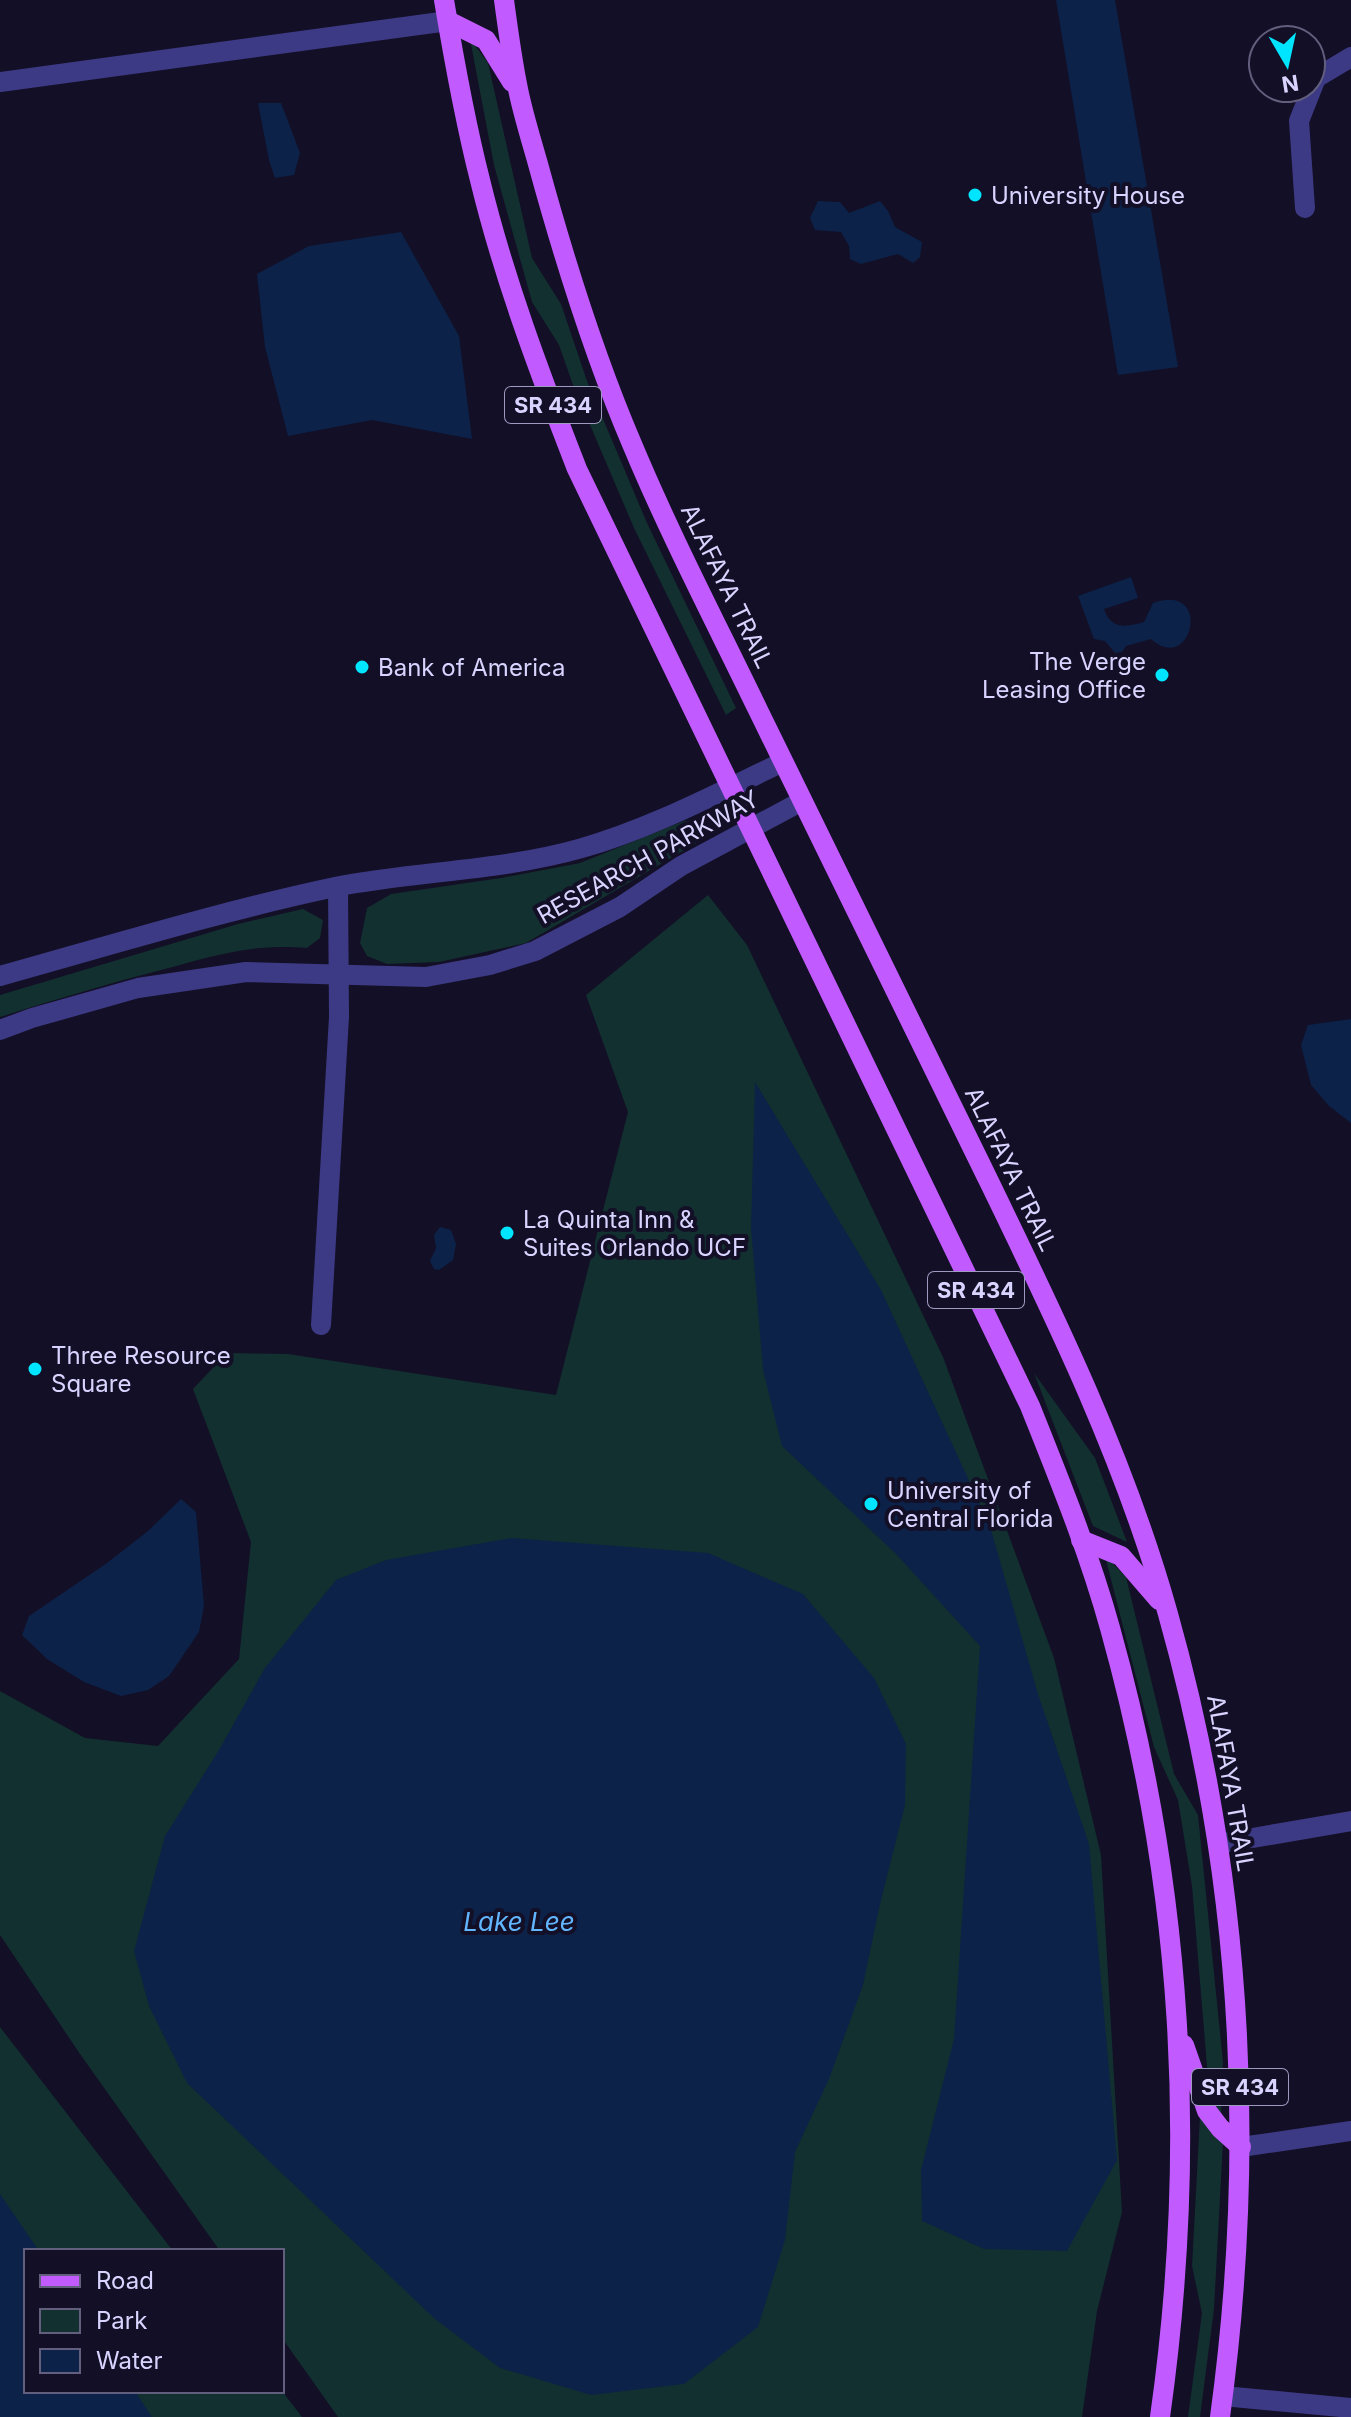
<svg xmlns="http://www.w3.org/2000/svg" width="1351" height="2417" font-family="Inter,sans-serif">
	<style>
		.green { fill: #12302f }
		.water { fill: #0c2248 }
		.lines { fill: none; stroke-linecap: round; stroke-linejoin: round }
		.minor { stroke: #3d3a85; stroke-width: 20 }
		.major { stroke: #c25bff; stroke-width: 20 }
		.poi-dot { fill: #00e5ff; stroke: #130f26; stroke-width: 3 }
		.labels { text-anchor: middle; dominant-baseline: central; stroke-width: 8; stroke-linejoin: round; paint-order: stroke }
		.shield { fill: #130f26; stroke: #9e99be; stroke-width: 2 }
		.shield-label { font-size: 22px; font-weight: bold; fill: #d9d4ff }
		.poi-label { font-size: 24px; fill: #d9d4ff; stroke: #130f26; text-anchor: start }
		.street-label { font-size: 24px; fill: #d9d4ff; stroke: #130f26 }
		.water-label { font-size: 26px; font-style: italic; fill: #62b6ff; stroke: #130f26 }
	</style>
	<rect width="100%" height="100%" fill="#130f26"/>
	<g class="green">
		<path d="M470 39 488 63 532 258 561 304 587 381 647 523 736 708 726 715 634 528 573 385 559 345 532 302 494 165Z"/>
		<path d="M694 820 702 834 698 842 526 943 439 962 387 964 367 956 360 943 367 908 391 894 501 878 580 863 684 821Z"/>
		<path d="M708 895 747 945 943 1357 1054 1658 1101 1855 1122 2212 1097 2311 1082 2417H338L282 2338V2251H220L80 2054 0 1935V1691L85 1738 158 1746 239 1659 251 1542 193 1389 227 1353 288 1354 556 1395 628 1112 586 995Z"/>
		<path d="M303 909 323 920 320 938 307 948C252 943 213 956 161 970 107 984 53 1000 0 1017V995L238 924Z"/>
		<path d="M1034 1373 1095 1458 1127 1542 1093 1526Z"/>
		<path d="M1105 1556 1126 1577 1174 1774 1198 1815 1223 2062 1221 2117 1209 2090 1192 1886 1178 1800 1154 1747Z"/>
		<path d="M0 2027 173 2251H26V2391H282L302 2417H0Z"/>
		<path d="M1200 2117 1223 2142 1214 2309 1200 2417H1188L1202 2313 1192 2266Z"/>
	</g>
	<g class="water">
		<path d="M1056 0H1115L1178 367 1118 375Z"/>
		<path d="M258 103H281L300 153 294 175 275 178 269 160Z"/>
		<path d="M818 201 840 202 849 213 880 201 888 211 895 227 922 242 920 257 913 263 898 254 861 264 850 259 849 246 841 232 815 230 810 218Z"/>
		<path d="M401 232 459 336 472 439 372 420 288 436 265 347 257 274 309 246Z"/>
		<path d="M1131 577 1138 598 1104 609C1111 630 1126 627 1144 622L1153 603C1213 581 1193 676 1151 639L1126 646 1122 652 1115 653 1105 641 1094 639 1078 596Z"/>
		<path d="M1351 1019V1123L1329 1106 1311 1085 1301 1045 1308 1025Z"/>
		<path d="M755 1082 881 1290 990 1526 1038 1694 1089 1844 1117 2160 1067 2251 984 2249 922 2221 921 2170 954 2039 980 1646 896 1554 782 1446 763 1370 751 1228Z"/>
		<path d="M440 1227 451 1230 456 1244 453 1260 439 1270 434 1269 430 1261 436 1248 434 1235Z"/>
		<path d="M181 1499 196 1512 204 1606 199 1632 169 1676 148 1690 121 1696 84 1682 47 1659 22 1635 29 1616 107 1563 148 1531Z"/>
		<path d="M512 1538 708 1553 803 1594 874 1678 906 1744 905 1805 880 1904 863 1985 829 2079 795 2152 785 2240 758 2327 684 2384 591 2395 500 2368 435 2319 187 2083 149 2006 134 1951 165 1836 219 1750 265 1668 336 1580 386 1560Z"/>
		<path d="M0 2194 39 2251H26V2391H135L152 2417H0Z"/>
	</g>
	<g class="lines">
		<g class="minor">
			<path d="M0 82 448 21"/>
			<path d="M1305 208 1299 121 1316 78 1351 57"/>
			<path d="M0 976C111 945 222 911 335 887 416 871 502 871 582 848 652 828 717 793 783 762"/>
			<path d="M0 1030 32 1018 138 988 246 972 426 977 490 965 535 951 620 907 681 866 802 801"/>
			<path d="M321 1325 339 1017 338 887"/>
			<path d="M1218 1844 1351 1821"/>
			<path d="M1241 2147 1351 2131"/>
			<path d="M1223 2396 1351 2408"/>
		</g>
		<g class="major">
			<path d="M444 0C454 60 465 121 480 180 504 279 540 374 577 469L1030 1406C1059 1479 1089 1552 1110 1628 1183 1889 1198 2148 1160 2417"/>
			<path d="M504 0C508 30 512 60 518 89 523 114 531 139 538 164 564 259 593 353 632 444 670 535 716 623 759 712 832 862 906 1012 980 1163 1051 1309 1124 1456 1168 1614 1242 1877 1257 2146 1220 2417"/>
			<path d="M448 21 486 40 512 82"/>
			<path d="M1081 1540 1121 1556 1159 1600"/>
			<path d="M1184 2045 1207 2111 1220 2128 1241 2147"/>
		</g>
	</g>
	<g class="poi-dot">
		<circle cx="975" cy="195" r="8"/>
		<circle cx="362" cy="667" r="8"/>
		<circle cx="1162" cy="675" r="8"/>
		<circle cx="507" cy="1233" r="8"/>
		<circle cx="35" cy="1369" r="8"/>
		<circle cx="871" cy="1504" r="8"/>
	</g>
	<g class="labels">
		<g class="shield">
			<rect x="505" y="387" width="96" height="36" rx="6"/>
			<rect x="928" y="1272" width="96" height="36" rx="6"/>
			<rect x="1192" y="2069" width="96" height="36" rx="6"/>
		</g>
		<g class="shield-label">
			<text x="553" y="405">SR 434</text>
			<text x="976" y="1290">SR 434</text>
			<text x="1240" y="2087">SR 434</text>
		</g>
		<g class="poi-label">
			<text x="991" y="195">University House</text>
			<text x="1146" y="661" text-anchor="end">The Verge<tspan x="1146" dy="28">Leasing Office</tspan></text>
			<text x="378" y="667">Bank of America</text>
			<text x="523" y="1219">La Quinta Inn &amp;<tspan x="523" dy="28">Suites Orlando UCF</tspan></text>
			<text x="51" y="1355">Three Resource<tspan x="51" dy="28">Square</tspan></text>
			<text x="887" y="1490">University of<tspan x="887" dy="28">Central Florida</tspan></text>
		</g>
		<g class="street-label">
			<text transform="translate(727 586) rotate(64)">ALAFAYA TRAIL</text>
			<text transform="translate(648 857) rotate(-29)">RESEARCH PARKWAY</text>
			<text transform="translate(1011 1169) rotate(64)">ALAFAYA TRAIL</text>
			<text transform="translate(1231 1783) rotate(80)">ALAFAYA TRAIL</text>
		</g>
		<g class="water-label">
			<text x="519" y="1921">Lake Lee</text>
		</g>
	</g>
	<rect x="24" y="2249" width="260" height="144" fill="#130f26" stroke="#625e7d" stroke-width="2"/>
	<rect x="40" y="2275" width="40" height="12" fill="#c25bff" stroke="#625e7d" stroke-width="2"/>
	<text x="96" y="2289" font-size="24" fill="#d9d4ff">Road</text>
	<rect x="40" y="2309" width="40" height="24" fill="#12302f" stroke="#625e7d" stroke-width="2"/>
	<text x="96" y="2329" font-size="24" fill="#d9d4ff">Park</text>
	<rect x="40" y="2349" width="40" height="24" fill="#0c2248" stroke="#625e7d" stroke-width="2"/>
	<text x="96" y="2369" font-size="24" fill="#d9d4ff">Water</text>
	<g transform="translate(1287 64) rotate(171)"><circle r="38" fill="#130f26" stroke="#625e7d" stroke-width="2"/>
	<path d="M0-6L14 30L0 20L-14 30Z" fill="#00e5ff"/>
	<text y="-12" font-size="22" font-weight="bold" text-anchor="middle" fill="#d9d4ff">N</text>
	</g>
</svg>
